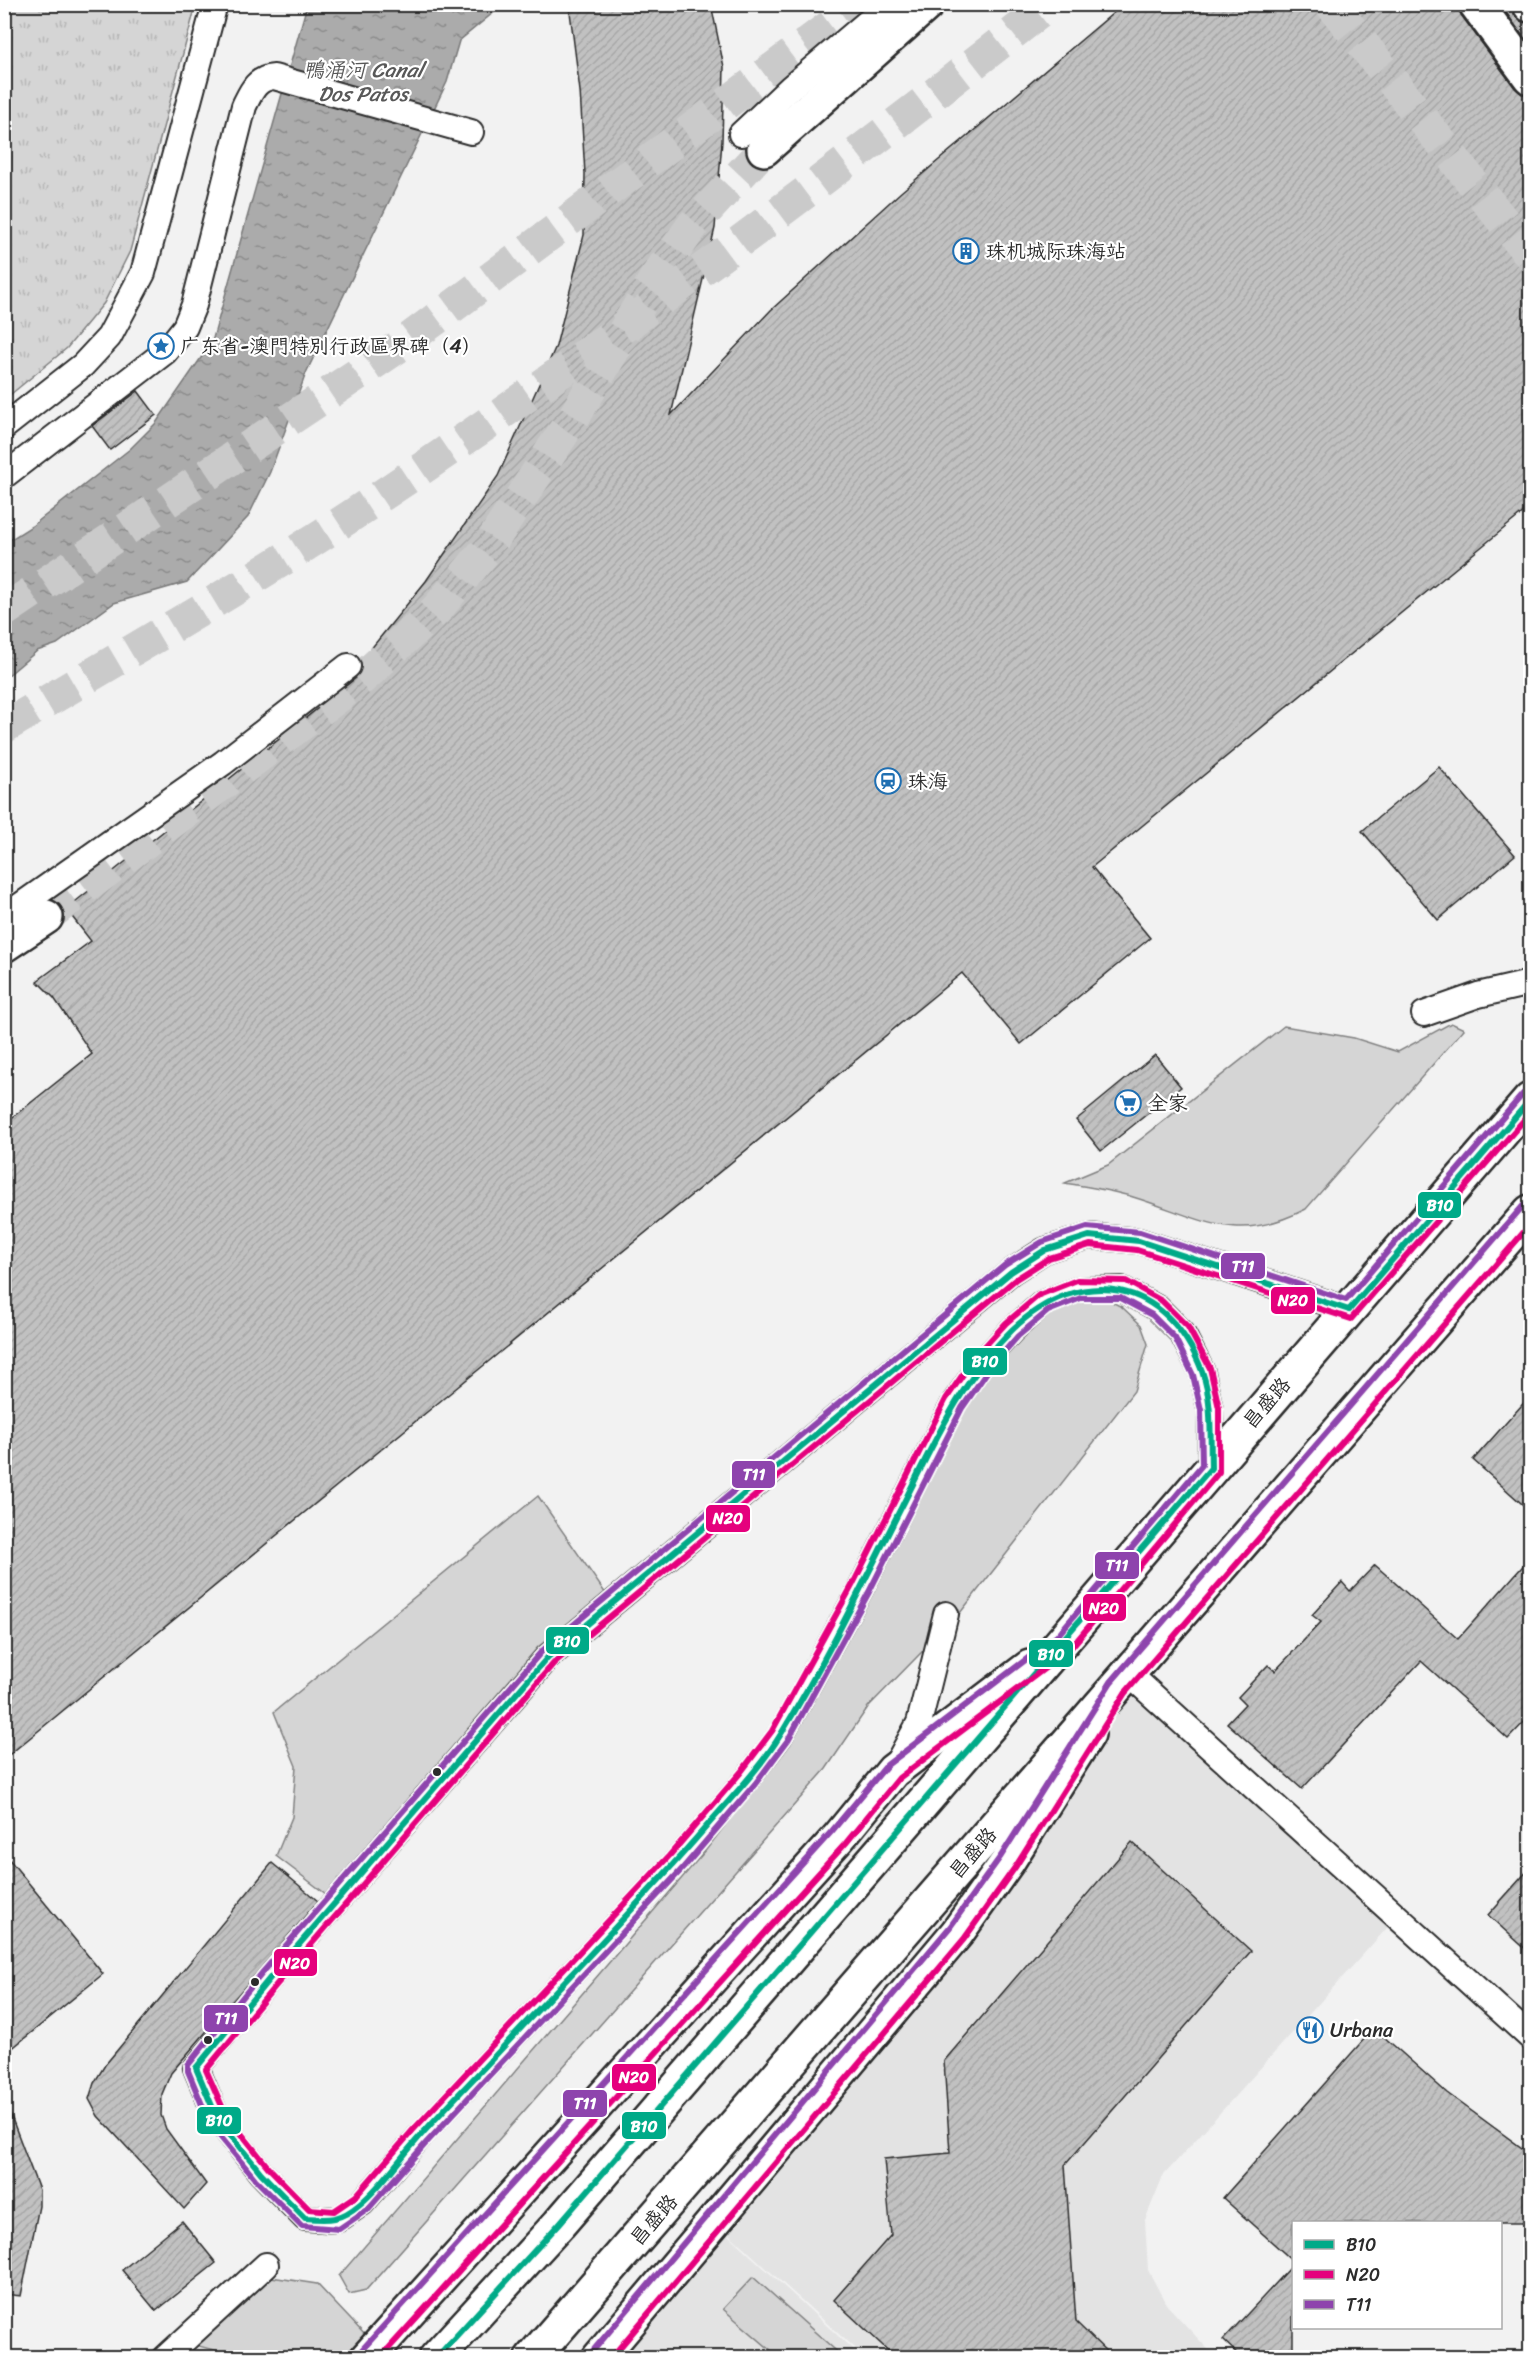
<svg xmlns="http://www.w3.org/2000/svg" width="1535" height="2362" font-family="Sriracha,'LXGW WenKai TC',sans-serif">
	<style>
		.built { fill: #e3e3e3 }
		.green { fill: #d5d5d5; stroke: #808080; stroke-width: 1.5 }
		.park { fill: url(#park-tufts); stroke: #808080; stroke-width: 1.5 }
		.water { fill: url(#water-ripples); stroke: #787878; stroke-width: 1.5 }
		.building { fill: url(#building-hatch); stroke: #2b2b2b; stroke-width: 1.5 }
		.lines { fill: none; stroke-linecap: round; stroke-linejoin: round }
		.secondary-tunnel { stroke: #cacaca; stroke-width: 33; stroke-dasharray: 33 16; stroke-linecap: butt }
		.motorway-tunnel { stroke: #cacaca; stroke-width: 33; stroke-dasharray: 33 16; stroke-linecap: butt }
		.service-casing { stroke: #2b2b2b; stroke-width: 28 }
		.tertiary-casing { stroke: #2b2b2b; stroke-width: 38 }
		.secondary-casing { stroke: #2b2b2b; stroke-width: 38 }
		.primary-casing { stroke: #2b2b2b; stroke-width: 38 }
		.service { stroke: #fff; stroke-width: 24 }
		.tertiary { stroke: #fff; stroke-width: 33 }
		.secondary { stroke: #fff; stroke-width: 33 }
		.primary { stroke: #fff; stroke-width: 33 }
		.bus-1-casing { stroke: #fff; stroke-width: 10 }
		.bus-2-casing { stroke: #fff; stroke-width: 10 }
		.bus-3-casing { stroke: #fff; stroke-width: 10 }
		.bus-1 { stroke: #0a8; stroke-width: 6 }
		.bus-2 { stroke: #e5007d; stroke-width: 6 }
		.bus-3 { stroke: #8e44ad; stroke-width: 6 }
		.bus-dot { fill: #2b2b2b; stroke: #fff; stroke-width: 2 }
		.labels { text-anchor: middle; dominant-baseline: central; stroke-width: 4.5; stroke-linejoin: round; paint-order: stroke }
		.poi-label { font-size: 20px; fill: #2b2b2b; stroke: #fff; text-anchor: start }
		.street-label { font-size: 20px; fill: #2b2b2b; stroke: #fff }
		.water-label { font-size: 21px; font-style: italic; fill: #585858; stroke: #fff }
		.line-badge { stroke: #fff; stroke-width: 2 }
		.badge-label { font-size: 16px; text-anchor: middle; font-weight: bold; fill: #fff }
	</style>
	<defs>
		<pattern id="park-tufts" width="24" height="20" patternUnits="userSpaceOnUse" patternTransform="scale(1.5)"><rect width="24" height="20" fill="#d5d5d5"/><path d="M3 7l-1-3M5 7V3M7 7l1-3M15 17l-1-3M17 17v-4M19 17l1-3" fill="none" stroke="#b7b7b7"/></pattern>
		<pattern id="water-ripples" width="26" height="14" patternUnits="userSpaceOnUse" patternTransform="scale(1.5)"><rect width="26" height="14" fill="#ababab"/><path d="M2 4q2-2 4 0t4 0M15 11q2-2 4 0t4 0" fill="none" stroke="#8b8b8b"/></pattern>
		<pattern id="building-hatch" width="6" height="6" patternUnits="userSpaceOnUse" patternTransform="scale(1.5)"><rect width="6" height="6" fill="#c1c1c1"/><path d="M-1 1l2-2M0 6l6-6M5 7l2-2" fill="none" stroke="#a6a6a6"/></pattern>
	</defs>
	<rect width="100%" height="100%" fill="#f2f2f2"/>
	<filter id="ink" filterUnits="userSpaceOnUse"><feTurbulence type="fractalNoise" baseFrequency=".0167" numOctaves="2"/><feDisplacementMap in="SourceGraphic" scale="12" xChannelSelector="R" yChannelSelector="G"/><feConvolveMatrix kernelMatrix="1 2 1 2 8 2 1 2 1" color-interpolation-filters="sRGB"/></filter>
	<g filter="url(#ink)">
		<g class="built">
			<path d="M1129 1677 1396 1918 1163 2176 1145 2220 1148 2270 1166 2304 1215 2357H864L717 2223 958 1935Z"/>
			<path d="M716 2224 861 2357 601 2358Z"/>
		</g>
		<g class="green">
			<path d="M1451 1023 1464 1029 1306 1209C1234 1246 1202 1218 1133 1197 1111 1190 1088 1187 1065 1183L1108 1165 1284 1026 1354 1038 1398 1052Z"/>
			<path d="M1102 1297 1122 1307 1141 1325 1148 1344 1134 1391 960 1613 868 1707 826 1769 366 2290 349 2294 339 2276 706 1850 777 1759 828 1674 937 1457 987 1370 1044 1312 1066 1304Z"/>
			<path d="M538 1496 606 1594 538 1647 326 1894 276 1856 292 1817 296 1766 274 1712Z"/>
			<path d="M271 2277 317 2284 367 2337 349 2358 239 2357 195 2345Z"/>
			<path d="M753 2277 843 2357H779L723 2309Z"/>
		</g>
		<path class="park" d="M5 4 196 5 130 251 104 303 67 348 5 399Z"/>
		<path class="water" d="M307 5H498L499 8 459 41 447 82 306 373 270 472 248 517 187 582 114 603 57 644 37 651 5 678V543L32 526 130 449 156 423 212 342Z"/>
		<g class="building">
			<path d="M569 4H711L724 67 722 141 715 228 671 415 771 310 901 192 1124 4H1458L1461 15 1515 88 1522 94 1530 95V507L1092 867 1150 938 1021 1044 962 973 4 1759V1124L92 1054 54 998 37 981 91 941 66 909 357 677 361 671V661L426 581 498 476 556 346 584 235 585 174 580 91Z"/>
			<path d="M1500 4H1511L1514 14 1520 21 1530 24V46Z"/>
			<path d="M138 391 156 415 110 450 92 426Z"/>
			<path d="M1439 767 1515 855 1438 920 1362 831Z"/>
			<path d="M1155 1055 1181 1087 1101 1151 1076 1120Z"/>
			<path d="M1530 1396V1511L1473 1460Z"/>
			<path d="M1530 1558V1716L1508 1739 1421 1661 1302 1789 1227 1723 1245 1704 1238 1697 1268 1665 1275 1671 1321 1622 1312 1615 1342 1582 1350 1591 1375 1565 1458 1639Z"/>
			<path d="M1132 1842 1251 1951 1065 2165 1076 2322 1113 2358H896L834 2300 891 2235 884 2159 950 2153 944 2061Z"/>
			<path d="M4 1853 103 1974 4 2055Z"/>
			<path d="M272 1863 318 1901 171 2073 162 2094 161 2115 166 2129 206 2184 184 2209 98 2116 89 2099 94 2083 105 2065Z"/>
			<path d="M1530 1868V1953L1488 1915Z"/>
			<path d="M1374 2028 1447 2093 1530 2154V2223H1293V2261L1223 2198Z"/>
			<path d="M8 2108 39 2190V2206L21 2296 4 2294V2109Z"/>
			<path d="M182 2221 216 2263 156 2311 122 2270Z"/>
			<path d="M1293 2265V2358H1242L1223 2340Z"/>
		</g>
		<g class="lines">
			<g class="secondary-tunnel">
				<path d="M1331 4 1530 255"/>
				<path d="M46 917 360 680 436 610 487 549 577 412 656 277 693 225 764 149"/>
			</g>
			<g class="motorway-tunnel">
				<path d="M4 611 398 347 860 4"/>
				<path d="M4 727C120 657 240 589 354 514 594 355 824 181 1050 4"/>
			</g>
			<g class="service-casing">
				<g id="service">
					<path d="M741 134 790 88 889 4"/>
					<path d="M4 427 83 365 109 337 143 273 215 4"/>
					<path d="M4 476 165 352 185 327 194 305 244 106C251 92 256 78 274 77L471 132"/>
					<path d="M4 917 223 763 348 666"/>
					<path d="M1424 1014 1478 995 1530 983"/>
					<path d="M1211 1468 1210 1409 1202 1372 1182 1333 1157 1308 1122 1289H1079L1043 1303 1012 1330 982 1363 954 1403 861 1588 780 1736 748 1778 676 1862 420 2136 362 2203 337 2220 305 2218 261 2173 217 2118 196 2068 270 1978 548 1657 1011 1272 1045 1250 1089 1236 1139 1241 1349 1310"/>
					<path d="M1129 1674 1530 2037"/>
					<path d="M896 1765 919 1723 946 1614"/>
					<path d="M165 2358 266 2265"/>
				</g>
			</g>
			<g class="tertiary-casing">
				<g id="tertiary">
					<path d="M367 2358 839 1837 893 1771 1030 1667"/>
					<path d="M599 2358 957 1933 1008 1861 1088 1734"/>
				</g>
			</g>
			<g class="secondary-casing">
				<g id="secondary">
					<path d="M1476 4 1530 77"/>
					<path d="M1530 4V5"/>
					<path d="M764 149 927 4"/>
					<path d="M4 945 46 917"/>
				</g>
			</g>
			<g class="primary-casing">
				<g id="primary">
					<path d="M436 2358 559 2224 1530 1100"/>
					<path d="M532 2358 1530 1212"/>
				</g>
			</g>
			<use href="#service" class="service"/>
			<use href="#tertiary" class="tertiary"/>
			<use href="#secondary" class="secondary"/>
			<use href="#primary" class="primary"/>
			<g class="bus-1-casing">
				<g id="bus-1">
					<path d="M1349 1310 1530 1100"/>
					<path d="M436 2358 559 2224 1211 1468C1210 1436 1213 1402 1202 1371 1167 1279 1081 1263 1012 1330 961 1380 933 1445 901 1508 863 1583 826 1661 781 1734 761 1767 732 1797 706 1827 637 1907 563 1982 492 2059 466 2087 439 2114 415 2142 397 2162 381 2187 360 2204 340 2221 330 2220 305 2218L261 2173 217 2118 196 2068 270 1978 548 1657 1011 1272 1045 1250 1089 1236 1139 1241 1349 1310"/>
				</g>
			</g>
			<g class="bus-2-casing">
				<g id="bus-2">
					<path d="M380 2358 846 1843 899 1778 1069 1650 1219 1472V1408L1210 1368 1188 1327 1162 1301 1126 1281 1077 1280 1039 1295 1006 1323 975 1357 946 1399 853 1584 772 1731 741 1772 669 1856 413 2130 356 2196 334 2211 309 2209 268 2167 225 2113 206 2070 277 1984 554 1663 1016 1279 1049 1258 1090 1245 1137 1250 1351 1319 1530 1113"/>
					<path d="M611 2358 964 1939 1016 1866 1125 1693 1530 1225"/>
				</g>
			</g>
			<g class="bus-3-casing">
				<g id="bus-3">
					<path d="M360 2352 832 1831 887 1765 1057 1636 1202 1465 1201 1410 1193 1375 1175 1338 1152 1315 1120 1298H1081L1048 1311 1018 1336 989 1369 962 1408 869 1592 788 1740 755 1784 683 1868 427 2142 368 2209 339 2229 302 2226 255 2179 210 2124 188 2071V2065L263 1972 542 1651 1005 1265 1042 1242 1087 1227 1140 1232 1346 1300 1523 1094"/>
					<path d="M592 2352 950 1927 1001 1856 1111 1682 1523 1206"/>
				</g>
			</g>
			<use href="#bus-1" class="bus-1"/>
			<use href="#bus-2" class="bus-2"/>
			<use href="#bus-3" class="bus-3"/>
		</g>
	</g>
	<defs>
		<g id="building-ring" transform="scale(1.35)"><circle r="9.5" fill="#fff" stroke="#1f6fb2" stroke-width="1.5"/><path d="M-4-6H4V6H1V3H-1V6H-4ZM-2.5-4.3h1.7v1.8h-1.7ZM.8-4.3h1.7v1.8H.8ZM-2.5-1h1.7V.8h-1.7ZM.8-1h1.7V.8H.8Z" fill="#1f6fb2"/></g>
		<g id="sight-ring" transform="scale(1.35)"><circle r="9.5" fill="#fff" stroke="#1f6fb2" stroke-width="1.5"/><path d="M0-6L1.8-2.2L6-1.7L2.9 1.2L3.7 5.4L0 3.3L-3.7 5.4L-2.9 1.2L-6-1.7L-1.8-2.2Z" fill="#1f6fb2"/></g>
		<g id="station-ring" transform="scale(1.35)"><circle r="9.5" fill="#fff" stroke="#1f6fb2" stroke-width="1.5"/><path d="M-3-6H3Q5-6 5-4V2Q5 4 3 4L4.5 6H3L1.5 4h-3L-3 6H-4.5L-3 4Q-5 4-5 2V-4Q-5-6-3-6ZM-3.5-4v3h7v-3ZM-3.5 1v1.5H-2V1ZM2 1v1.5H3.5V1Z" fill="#1f6fb2"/></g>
		<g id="supermarket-ring" transform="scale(1.35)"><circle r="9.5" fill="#fff" stroke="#1f6fb2" stroke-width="1.5"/><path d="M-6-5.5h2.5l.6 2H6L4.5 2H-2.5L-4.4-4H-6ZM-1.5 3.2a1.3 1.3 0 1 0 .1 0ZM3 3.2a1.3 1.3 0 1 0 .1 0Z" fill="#1f6fb2"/></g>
		<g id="restaurant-ring" transform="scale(1.35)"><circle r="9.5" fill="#fff" stroke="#1f6fb2" stroke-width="1.5"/><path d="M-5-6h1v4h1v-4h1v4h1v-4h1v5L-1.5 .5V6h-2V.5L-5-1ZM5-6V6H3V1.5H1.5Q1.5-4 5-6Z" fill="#1f6fb2"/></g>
	</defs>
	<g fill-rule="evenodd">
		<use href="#building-ring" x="966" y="251"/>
		<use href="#sight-ring" x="161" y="346"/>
		<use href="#station-ring" x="888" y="781"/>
		<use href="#supermarket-ring" x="1128" y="1103"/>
		<use href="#restaurant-ring" x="1310" y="2030"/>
	</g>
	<g class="bus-dot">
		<circle cx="437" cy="1772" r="5"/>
		<circle cx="255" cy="1982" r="5"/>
		<circle cx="208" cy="2040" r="5"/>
	</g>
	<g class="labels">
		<g class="poi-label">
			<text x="986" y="251">珠机城际珠海站</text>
			<text x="180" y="346">广东省-澳門特別行政區界碑（4）</text>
			<text x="908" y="781">珠海</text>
			<text x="1148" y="1103">全家</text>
			<text x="1330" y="2030">Urbana</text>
		</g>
		<g class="street-label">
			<text transform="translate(1267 1403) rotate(-49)">昌盛路</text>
			<text transform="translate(973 1853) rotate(-49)">昌盛路</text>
			<text transform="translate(654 2220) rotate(-49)">昌盛路</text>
		</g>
		<g class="water-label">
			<text x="363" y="70">鴨涌河 Canal<tspan x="363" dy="24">Dos Patos</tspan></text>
		</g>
	</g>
	<g class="line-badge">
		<rect x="1417" y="1191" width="45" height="28" rx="6" fill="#0a8"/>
		<rect x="1220" y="1252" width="46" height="28" rx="6" fill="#8e44ad"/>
		<rect x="1270" y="1286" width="46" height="29" rx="6" fill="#e5007d"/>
		<rect x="962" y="1347" width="46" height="29" rx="6" fill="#0a8"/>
		<rect x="731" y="1460" width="45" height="29" rx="6" fill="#8e44ad"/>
		<rect x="705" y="1504" width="46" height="29" rx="6" fill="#e5007d"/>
		<rect x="1094" y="1551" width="46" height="29" rx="6" fill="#8e44ad"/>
		<rect x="1082" y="1593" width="45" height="29" rx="6" fill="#e5007d"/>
		<rect x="545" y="1626" width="45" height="29" rx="6" fill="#0a8"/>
		<rect x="1028" y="1639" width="46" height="29" rx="6" fill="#0a8"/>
		<rect x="273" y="1948" width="45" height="29" rx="6" fill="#e5007d"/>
		<rect x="203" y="2004" width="46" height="29" rx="6" fill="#8e44ad"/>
		<rect x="611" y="2063" width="46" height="29" rx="6" fill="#e5007d"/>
		<rect x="562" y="2089" width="46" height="29" rx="6" fill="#8e44ad"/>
		<rect x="196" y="2106" width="46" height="29" rx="6" fill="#0a8"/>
		<rect x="621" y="2111" width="46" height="29" rx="6" fill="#0a8"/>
	</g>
	<g class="badge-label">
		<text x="1440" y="1211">B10</text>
		<text x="1243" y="1272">T11</text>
		<text x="1293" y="1306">N20</text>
		<text x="985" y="1367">B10</text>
		<text x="754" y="1480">T11</text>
		<text x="728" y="1524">N20</text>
		<text x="1117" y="1571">T11</text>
		<text x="1104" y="1614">N20</text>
		<text x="567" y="1647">B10</text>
		<text x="1051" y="1660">B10</text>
		<text x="295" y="1969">N20</text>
		<text x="226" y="2024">T11</text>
		<text x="634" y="2083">N20</text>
		<text x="585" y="2109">T11</text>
		<text x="219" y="2126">B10</text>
		<text x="644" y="2132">B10</text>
	</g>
	<rect width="1535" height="2362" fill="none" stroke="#fff" stroke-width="24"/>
	<rect x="12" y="12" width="1511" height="2338" fill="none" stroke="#2b2b2b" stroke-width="2" filter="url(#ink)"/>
	<rect x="1292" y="2221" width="210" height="108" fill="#ffffff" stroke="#aaaaaa" stroke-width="1.5"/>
	<rect x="1304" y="2240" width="30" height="9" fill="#00aa88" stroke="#aaaaaa" stroke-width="1.5"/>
	<text x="1346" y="2251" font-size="18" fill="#2b2b2b">B10</text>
	<rect x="1304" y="2270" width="30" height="9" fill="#e5007d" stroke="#aaaaaa" stroke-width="1.5"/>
	<text x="1346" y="2281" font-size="18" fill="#2b2b2b">N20</text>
	<rect x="1304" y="2300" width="30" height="9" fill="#8e44ad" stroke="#aaaaaa" stroke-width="1.5"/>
	<text x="1346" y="2311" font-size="18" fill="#2b2b2b">T11</text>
</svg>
